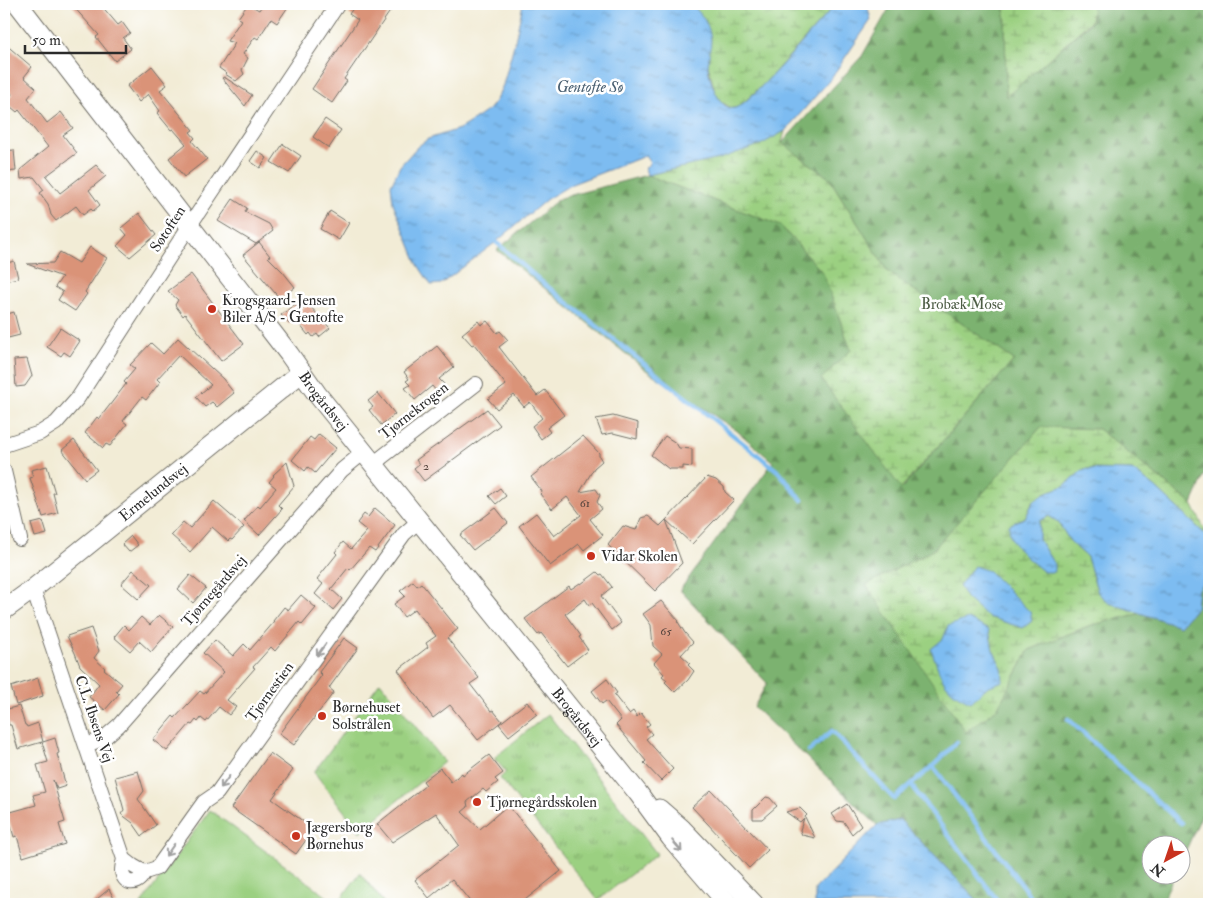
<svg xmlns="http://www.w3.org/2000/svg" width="1213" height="908" font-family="'IM FELL Double Pica',serif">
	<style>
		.grass { fill: url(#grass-tufts); stroke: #637e56 }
		.forest { fill: url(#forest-firs); stroke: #546e4d }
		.wetland { fill: url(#wetland-marsh); stroke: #637e56 }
		.garden { fill: #9bd081; stroke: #637e56 }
		.water { fill: url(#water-ripples); stroke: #54748e }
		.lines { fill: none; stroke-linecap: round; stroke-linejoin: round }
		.stream { stroke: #7dbcf1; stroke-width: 4.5 }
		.building { fill: #da9378 }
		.street-casing { stroke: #716f67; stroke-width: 16 }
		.secondary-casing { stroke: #716f67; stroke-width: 21 }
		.street { stroke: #fff; stroke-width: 14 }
		.secondary { stroke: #fff; stroke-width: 19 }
		.oneway { stroke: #a0a0a0 }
		.poi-dot { fill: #c8321e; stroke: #fff; stroke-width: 2 }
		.labels { text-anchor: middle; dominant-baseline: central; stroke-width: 5; stroke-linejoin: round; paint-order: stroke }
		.number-label { font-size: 12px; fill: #57453e }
		.street-label { font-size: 15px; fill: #2b2b2b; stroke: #fff }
		.poi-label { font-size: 15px; fill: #2b2b2b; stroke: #fff; text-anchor: start }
		.park-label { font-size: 15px; fill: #4d5d45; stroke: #fff }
		.water-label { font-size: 16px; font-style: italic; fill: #485e70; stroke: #fff }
	</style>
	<defs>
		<pattern id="grass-tufts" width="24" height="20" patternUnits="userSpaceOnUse" patternTransform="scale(1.25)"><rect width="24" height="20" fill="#9bd081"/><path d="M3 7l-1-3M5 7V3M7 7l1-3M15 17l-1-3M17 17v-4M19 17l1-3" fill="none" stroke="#7fa96a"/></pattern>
		<pattern id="forest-firs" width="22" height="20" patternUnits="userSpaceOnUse" patternTransform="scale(1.25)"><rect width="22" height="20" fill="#7cb26f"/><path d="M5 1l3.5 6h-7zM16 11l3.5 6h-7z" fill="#66915b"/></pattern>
		<pattern id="wetland-marsh" width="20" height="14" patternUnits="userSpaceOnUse" patternTransform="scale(1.25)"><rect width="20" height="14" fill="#9bd081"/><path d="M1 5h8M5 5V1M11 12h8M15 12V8" fill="none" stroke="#7fa96a"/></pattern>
		<pattern id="water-ripples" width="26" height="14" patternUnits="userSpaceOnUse" patternTransform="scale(1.25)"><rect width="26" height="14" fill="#7dbcf1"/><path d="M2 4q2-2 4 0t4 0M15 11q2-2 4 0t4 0" fill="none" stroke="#6799c3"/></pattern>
	</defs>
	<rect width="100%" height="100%" fill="#fff"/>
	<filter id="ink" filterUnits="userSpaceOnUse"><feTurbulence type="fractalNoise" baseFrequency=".02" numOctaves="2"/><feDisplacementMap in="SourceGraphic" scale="10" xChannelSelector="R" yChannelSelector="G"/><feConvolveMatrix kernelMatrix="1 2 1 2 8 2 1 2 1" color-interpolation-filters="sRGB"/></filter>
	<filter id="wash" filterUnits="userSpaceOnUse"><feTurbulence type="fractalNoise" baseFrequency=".0096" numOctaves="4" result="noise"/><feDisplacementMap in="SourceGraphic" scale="20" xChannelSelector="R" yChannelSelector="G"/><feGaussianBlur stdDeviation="1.12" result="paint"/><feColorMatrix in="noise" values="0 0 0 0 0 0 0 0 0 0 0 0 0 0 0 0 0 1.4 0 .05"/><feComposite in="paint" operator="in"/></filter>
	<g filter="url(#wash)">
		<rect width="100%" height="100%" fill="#f2ecd6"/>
		<g class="grass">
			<path d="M380 682 444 762 360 832 314 772Z"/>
			<path d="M548 714 657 854 598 900 500 778 506 772 494 758Z"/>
		</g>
		<path class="forest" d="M894 4H1005L1006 96 1091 22 1093 4H1209V465L1192 504 1098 429 1041 427 933 550 867 585 997 709 1029 650 1088 626 1141 613 1180 626 1196 608 1198 589 1209 575V799L1181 861 1180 846H1150V876H1174L1161 904H981L900 820 877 825 754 707 767 683 680 590 773 462 736 430 646 370 497 250 560 198 647 175 781 226 823 273 851 350 821 379 902 488 1014 360 888 272 829 178 782 143 862 56 891 5Z"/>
		<g class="wetland">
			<path d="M691 4H836L764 84 742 104 736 108H731L720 101 715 92 708 65 709 54 696 8Z"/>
			<path d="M1005 4H1093L1091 21 1006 97Z"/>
			<path d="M785 131 782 143 829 178 888 272 1014 360 901 488 821 379 851 350 823 273 781 226 647 175C695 164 741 156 785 131Z"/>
			<path d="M1041 427 1098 429 1192 504 1209 538 1155 487 1132 470 1084 469 1064 486 1045 493 1033 501 1026 517 1009 525 1054 564 1039 540V521L1049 516 1058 522 1070 541 1087 557 1098 593 1109 603 1141 613 1088 626 1029 650 997 709 966 732 866 585 933 550Z"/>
		</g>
		<g class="garden">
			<path d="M210 810 337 904H141Z"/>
			<path d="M360 873 385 904H337Z"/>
		</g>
		<g class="water">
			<path d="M523 4H691C701 13 710 25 711 40 711 49 708 58 708 67 709 78 719 112 735 108 751 104 820 21 836 4H867L871 20 829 81 785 131 762 144 719 159 647 175 645 168 650 163 645 156 572 184 547 199 496 242 441 284 431 285 418 265 393 203 391 185 400 166 417 147 428 139 459 129 469 123 488 110 496 100 503 85 515 41Z"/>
			<path d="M1084 469 1132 470 1155 487 1209 538V575L1198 589 1196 608 1180 626 1109 603 1098 593 1087 557 1070 541 1058 522 1049 516 1039 521V540L1054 564V572H1044C1029 559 1008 546 1009 525L1026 517 1033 502 1045 493 1064 486Z"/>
			<path d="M974 566 989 571 1030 612 1032 621 1023 628 988 617 967 599 959 586Z"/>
			<path d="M968 619 989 630 993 650 1002 668 1003 681 987 687 971 702C942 690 941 676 931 649L943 639 948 626Z"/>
			<path d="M900 820 981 904H815V889L877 825Z"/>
		</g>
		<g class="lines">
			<g class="stream">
				<path d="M496 242 538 279 779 472 802 500"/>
				<path d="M1068 719 1181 823"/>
				<path d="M809 751 832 731 894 799 933 766 957 742"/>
				<path d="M933 766 1036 904"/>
				<path d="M911 785 1000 904"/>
			</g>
		</g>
		<g id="blocks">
			<g class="building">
				<path d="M71 4H100L118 25 122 22 130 33 123 38 131 49 115 61 96 37 99 35Z"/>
				<path d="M248 4 259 10 263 4H290L277 23 271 19 258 39 255 37 243 54 248 58 242 70 244 74 236 81 225 74 226 73 219 68 235 43 227 41 241 20 238 18Z"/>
				<path d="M356 4H395L344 79 347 81 332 103 312 89 358 20 349 14Z"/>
				<path d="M4 43 32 67 24 77 36 88 28 98 47 123 61 112 73 128 63 135 77 153 46 176 60 193 96 165 106 176 89 190 100 205 93 211 91 209 83 215 76 206 56 221 51 215 48 204 40 193 44 190 34 177 21 179 20 170 48 147 19 110 17 112 5 102 12 94 4 86Z"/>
				<path d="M152 66 167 85 160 90 193 130 190 132 195 138 192 141 207 159 184 177 169 158 186 144 173 129 171 130 157 113 160 111 148 94 139 102 127 86Z"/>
				<path d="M224 77 252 95 245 106 222 78Z"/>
				<path d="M325 119 341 130 329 148 313 137Z"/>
				<path d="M283 144 301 156 289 173 271 162Z"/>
				<path d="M14 150 16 171 4 172V151Z"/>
				<path d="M257 151 267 158 260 168 250 161Z"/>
				<path d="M233 199 247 208 245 212 269 224 273 231 256 244 218 221Z"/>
				<path d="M330 211 349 223 339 240 320 229Z"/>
				<path d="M139 213 156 235 130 257 117 246 127 235 121 228Z"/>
				<path d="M259 242 270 256 268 257 283 272 295 287 280 299 243 255Z"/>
				<path d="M90 247 107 258 85 292 87 294 75 311 58 300 63 292 55 287 62 277 27 264 53 263 60 252 79 263Z"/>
				<path d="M14 261 18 278 4 281V264Z"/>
				<path d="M191 274 244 344 221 361 185 314 183 316 175 305 178 300 168 291Z"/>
				<path d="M295 304 300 310 308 304 330 328 319 337 317 334 313 337 310 333 308 335 295 319 289 324 281 315Z"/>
				<path d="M14 312 20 335 4 339V315Z"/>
				<path d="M478 321 481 325 487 321 497 333 500 331 508 340 499 347 537 396 545 390 564 415 547 428 550 432 541 439 532 426 542 418 530 402 524 407 514 395 497 409 488 399 506 385 474 344 472 345 462 334Z"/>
				<path d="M60 328 80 341 70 356 64 352 61 356 47 347Z"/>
				<path d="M178 338 223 379 234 393 217 407 212 402 205 407 196 397 211 385 179 355 157 379 160 382 146 400 142 397 123 421 127 424 110 446 106 444 103 448 85 433 97 417 99 419 126 384 124 382 135 369 130 365 151 343 163 354Z"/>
				<path d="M437 346 454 367 439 379 444 384 436 391 432 386 415 400 405 388 410 385 406 381 409 379 404 372Z"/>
				<path d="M27 359 32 376 25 386 16 387 14 360Z"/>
				<path d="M378 393 395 414 381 425 369 410 373 407 368 401Z"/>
				<path d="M487 409 500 425 424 481 414 468 419 464 416 460Z"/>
				<path d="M613 416 638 423 637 439 613 433 602 435 596 419Z"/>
				<path d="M319 434 336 448 315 473 308 467 305 471 292 460 310 437 314 440Z"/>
				<path d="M583 436 599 453V456L602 461 594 468 580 492 596 489 600 495 597 502 602 509 590 519 603 535 584 550 579 544 550 566 519 526 536 513 554 536 581 515 567 497 552 509 540 494 542 492 541 490 531 477Z"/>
				<path d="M665 436 676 443 679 448 692 449V467L683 466V469H669L651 455Z"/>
				<path d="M74 440 97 470 85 479 62 450Z"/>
				<path d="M287 462 294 486 278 505 282 509 259 535 244 521 258 505 260 507 276 488 269 482 274 476 273 475Z"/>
				<path d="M47 466 55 493H53L58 513 43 517 30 478 33 477 31 470Z"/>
				<path d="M707 477 716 480 724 487 725 492 734 500 692 544 666 520Z"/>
				<path d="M500 488 506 496 496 504 489 496Z"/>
				<path d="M214 501 244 527 232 540 230 539 228 541 212 527 190 552 171 535 183 522 190 528Z"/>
				<path d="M375 508 395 525 375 552 369 548 350 570 348 568 331 589 342 599 333 610 315 594 323 584 317 579 337 554 335 552 343 542 351 549 367 531 357 523 364 514 368 517Z"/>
				<path d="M496 508 508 523 473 550 460 535Z"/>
				<path d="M648 516 660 526 666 520 682 563 655 591 608 545 623 526 636 530 641 518Z"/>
				<path d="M43 521 47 534 35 537 31 524Z"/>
				<path d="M131 536 138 545 129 552 122 544Z"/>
				<path d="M133 570 151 585 138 599 121 584Z"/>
				<path d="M597 572 600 575 602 574 612 587 601 596 621 623 612 630 592 603 589 605 585 599 565 614 581 636 579 637 588 650 567 666 541 633 538 635 525 619 569 586 571 589 580 583 581 584Z"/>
				<path d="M190 575 206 588 193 603 178 589Z"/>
				<path d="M413 581 417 586 421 583 458 629 447 638 479 678 470 684 491 711 493 710 502 721 478 740 450 705 433 718 398 670 428 647 426 643 436 636 415 609 404 617 394 604 405 596 400 591Z"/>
				<path d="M301 595 316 608 302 625 299 622 275 651 271 647 253 667 255 668 227 700 236 707 229 715 219 707 206 722 201 718 198 722 196 720 192 725 190 724 167 751 153 740 173 716 175 718 200 691 204 694 224 672 203 653 215 640 233 656 244 644 250 650 274 622 273 621 284 607 288 610Z"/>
				<path d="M661 601 679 621 678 622 685 633 693 642 681 655 690 663 688 665 694 671 688 680 675 692 665 682 667 680 662 676 664 674 654 663 662 654 653 646 651 625 643 614Z"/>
				<path d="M159 615 173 627 151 652 139 641 130 651 114 637 124 625 129 630 141 617 150 625Z"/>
				<path d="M91 628 99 651 94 658 105 668 104 669 122 684 116 691 119 694 105 710 89 697 99 684 80 666 75 653 67 636Z"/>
				<path d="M344 638 358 648 329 688 334 692 294 745 279 734 322 675 319 672Z"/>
				<path d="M38 678 43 696 16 705 11 687Z"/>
				<path d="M607 679 617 693 614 695 629 714 633 711 637 717 641 713 650 724 646 727 652 734 646 739 673 769 661 781 644 763 646 761 616 725 621 720 606 701 602 704 592 691Z"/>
				<path d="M527 702 537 714 509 736 499 724Z"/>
				<path d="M19 706 25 725H26L27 727 38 723 43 742 55 738 59 753 57 754 66 786 57 789 53 780 65 822 59 824 65 844 23 857 17 836 14 837 7 813 36 805 33 795 45 792 37 765 48 762 42 742 18 749 11 725H9L4 710Z"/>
				<path d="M270 753 293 770 272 799 314 829 296 854 231 808Z"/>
				<path d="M489 755 503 773 495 779 498 782 486 792 483 789 467 802 468 807 462 812 480 829 508 805 561 871 520 904H472L452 879 429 898 415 880 459 845 436 813 392 842 377 824 426 785 423 781 440 768 451 782 462 773 463 775Z"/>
				<path d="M138 771 144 791 138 799 156 825 142 836 133 823 121 814 124 810 115 777Z"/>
				<path d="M711 790 768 850 749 868 692 807Z"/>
				<path d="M766 797 770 798 777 806 762 819H753V810Z"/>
				<path d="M847 804 861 826 852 834 844 822 837 821 832 814Z"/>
				<path d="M800 808 807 815 805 817 815 838 802 835 800 830 804 818 800 822 786 812Z"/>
				<path d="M109 889 117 904H91Z"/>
			</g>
		</g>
	</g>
	<g filter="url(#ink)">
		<use href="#blocks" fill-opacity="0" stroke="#716f67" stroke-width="1"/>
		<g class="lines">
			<g class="street-casing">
				<g id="street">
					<path d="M4 445 40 433 56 423 78 398 190 225 338 4"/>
					<path d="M373 464 476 384"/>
					<path d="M4 471 20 539"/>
					<path d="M33 589 124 859 133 866 140 870 142 876C136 886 123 884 122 871 122 867 123 863 124 859"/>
					<path d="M86 745 103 739 119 725 342 470 364 452"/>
					<path d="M140 870 145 872 157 868 204 802 217 793 404 534 420 520"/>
				</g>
			</g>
			<g class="secondary-casing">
				<g id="secondary">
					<path id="s1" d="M18 4 289 354 317 394 638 793 671 838 728 904"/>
					<path id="s2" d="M4 610 33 589 302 372"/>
					<path d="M659 809 682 829 754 904"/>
				</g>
			</g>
			<use href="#street" class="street"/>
			<use href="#secondary" class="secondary"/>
		</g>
		<defs><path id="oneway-shaft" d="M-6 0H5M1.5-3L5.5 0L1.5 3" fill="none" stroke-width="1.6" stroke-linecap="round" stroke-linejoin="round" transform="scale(1.25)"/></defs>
		<g class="oneway">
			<use href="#oneway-shaft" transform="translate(321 650) rotate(126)"/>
			<use href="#oneway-shaft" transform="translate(225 782) rotate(126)"/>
			<use href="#oneway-shaft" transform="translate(677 846) rotate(50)"/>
			<use href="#oneway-shaft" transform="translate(170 850) rotate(125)"/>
		</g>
	</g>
	<g class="poi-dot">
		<circle cx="212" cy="309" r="5"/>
		<circle cx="591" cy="556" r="5"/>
		<circle cx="322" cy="716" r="5"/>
		<circle cx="477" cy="802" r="5"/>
		<circle cx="296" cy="836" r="5"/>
	</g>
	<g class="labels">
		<g class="number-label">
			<text x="426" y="466">2</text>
			<text x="585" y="503">61</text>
			<text x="666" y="631">65</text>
		</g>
		<g class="street-label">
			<text transform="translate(168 229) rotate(-57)">Søtoften</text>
			<text stroke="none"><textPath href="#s1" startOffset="501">Brogårdsvej</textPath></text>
			<text transform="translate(414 411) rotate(-38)">Tjørnekrogen</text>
			<text stroke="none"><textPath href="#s2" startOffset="190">Ermelundsvej</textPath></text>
			<text transform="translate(214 591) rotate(-49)">Tjørnegårdsvej</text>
			<text transform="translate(270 692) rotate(-54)">Tjørnestien</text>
			<text stroke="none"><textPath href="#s1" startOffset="906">Brogårdsvej</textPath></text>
			<text transform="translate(94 719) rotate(71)">C.L. Ibsens Vej</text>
		</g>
		<g class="poi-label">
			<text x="222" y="300">Krogsgaard-Jensen<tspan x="222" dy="17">Biler A/S - Gentofte</tspan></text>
			<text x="601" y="556">Vidar Skolen</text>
			<text x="332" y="707">Børnehuset<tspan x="332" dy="17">Solstrålen</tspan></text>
			<text x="487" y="802">Tjørnegårdsskolen</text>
			<text x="306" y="827">Jægersborg<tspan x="306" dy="17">Børnehus</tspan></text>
		</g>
		<g class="park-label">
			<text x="962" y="304">Brobæk Mose</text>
		</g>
		<g class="water-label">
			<text x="590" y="87">Gentofte Sø</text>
		</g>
	</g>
	<rect width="1213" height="908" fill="none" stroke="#fff" stroke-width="20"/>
	<g transform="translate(1166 860) rotate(220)"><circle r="24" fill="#ffffff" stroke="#aaaaaa"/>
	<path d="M0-4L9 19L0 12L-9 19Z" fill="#c8321e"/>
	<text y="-8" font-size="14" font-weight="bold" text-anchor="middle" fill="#2b2b2b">N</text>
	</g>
	<path d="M25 45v8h101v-8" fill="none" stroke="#2b2b2b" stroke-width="2.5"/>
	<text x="32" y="45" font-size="15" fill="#2b2b2b" stroke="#ffffff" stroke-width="4" paint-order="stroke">50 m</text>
</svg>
